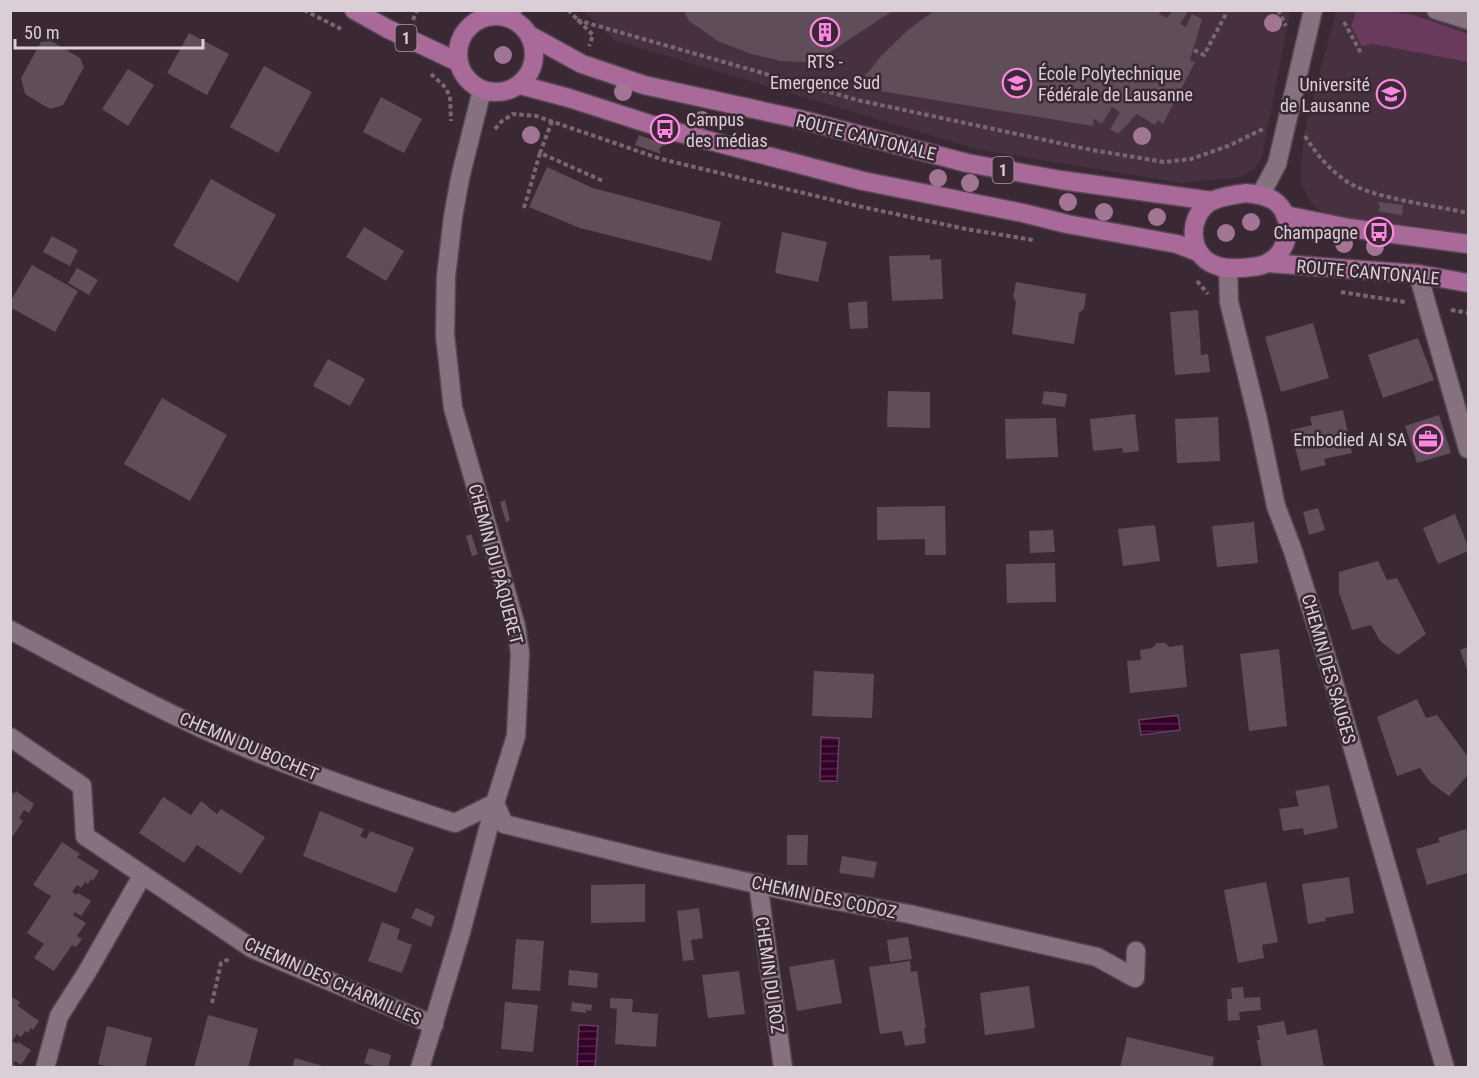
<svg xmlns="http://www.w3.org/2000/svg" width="1479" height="1078" font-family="'Roboto Condensed',sans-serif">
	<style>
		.built { fill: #473040 }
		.green { fill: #6a3a5d }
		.water { fill: url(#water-rules); stroke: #663f5e; stroke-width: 1.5 }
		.building { fill: #604d5a }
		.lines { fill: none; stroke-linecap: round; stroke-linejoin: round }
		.service-casing { stroke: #554751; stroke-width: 16 }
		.minor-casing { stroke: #554751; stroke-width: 21 }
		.primary-casing { stroke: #554751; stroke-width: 21 }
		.path { stroke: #766772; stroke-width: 4; stroke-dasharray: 4.5 3; stroke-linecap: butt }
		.service { stroke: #85717f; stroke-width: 14 }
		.minor { stroke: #85717f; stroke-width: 18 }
		.primary { stroke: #a96a99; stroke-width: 18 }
		.tree { fill: #a27595 }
		.labels { text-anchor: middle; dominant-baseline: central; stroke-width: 5; stroke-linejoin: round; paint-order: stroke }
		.shield { fill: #3a2935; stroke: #aa9da6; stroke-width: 1.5 }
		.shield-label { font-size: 16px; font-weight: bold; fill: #dacfd6 }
		.poi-label { font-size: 18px; fill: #dacfd6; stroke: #3a2935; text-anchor: end }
		.street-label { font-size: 18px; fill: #dacfd6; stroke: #3a2935 }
	</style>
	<defs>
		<pattern id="water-rules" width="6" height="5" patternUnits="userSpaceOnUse" patternTransform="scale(1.5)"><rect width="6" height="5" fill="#34012a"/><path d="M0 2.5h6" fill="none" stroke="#512548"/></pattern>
	</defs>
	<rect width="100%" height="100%" fill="#3a2935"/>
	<g class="built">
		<path d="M584 11H1290L1262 158 1255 168 1240 177 1182 183 980 150 614 40Z"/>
		<path d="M1336 11H1468V234L1413 225 1331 219 1311 203 1300 181 1304 134Z"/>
	</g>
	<path class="green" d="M1362 10 1387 11 1414 15 1468 34V62L1373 44 1362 46 1351 26 1356 12Z"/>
	<g class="water">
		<path d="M1178 715 1180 730 1141 735 1139 720Z"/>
		<path d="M821 737 839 738 837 781H820Z"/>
		<path d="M579 1025 598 1026 595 1067H577Z"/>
	</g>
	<g class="building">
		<path d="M683 10H894L824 56 805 62 781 61 751 54 718 41 689 21Z"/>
		<path d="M935 10H1161L1159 14 1167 18 1173 10H1189L1180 24 1186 27 1192 14 1202 19 1190 60 1195 62 1163 124 1158 120 1155 125 1137 114 1118 134 1110 129 1120 112 1112 107 1102 124 1094 119 1093 126 856 87 881 56 909 29Z"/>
		<path d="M189 33 229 54 207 95 167 73Z"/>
		<path d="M51 41 80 58 84 67 63 105 50 109 25 94 21 78 41 42Z"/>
		<path d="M264 66 312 92 278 153 230 127Z"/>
		<path d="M128 69 154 85 128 126 102 109Z"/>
		<path d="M381 97 422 119 404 153 363 132Z"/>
		<path d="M639 135 664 144 659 149 661 154 635 145Z"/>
		<path d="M547 167 593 188 721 222 711 261 580 228 529 207Z"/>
		<path d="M211 179 276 215 238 282 173 246Z"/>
		<path d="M1378 202 1403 205 1402 215 1378 211 1380 207Z"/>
		<path d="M364 227 404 251 386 281 346 257Z"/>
		<path d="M782 232 827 242 818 282 775 273Z"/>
		<path d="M52 236 78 250 70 266 43 252Z"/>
		<path d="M930 255V260L941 259 943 299 892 301 889 256Z"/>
		<path d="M32 265 78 291 55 332 10 307V302Z"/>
		<path d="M77 268 98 280 89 295 68 283Z"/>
		<path d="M1016 282 1086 294 1084 309 1079 313 1074 344 1012 334 1016 302 1013 297Z"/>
		<path d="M867 301 868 328 850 329 848 303Z"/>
		<path d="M1198 310 1201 355 1208 354 1210 372 1175 375 1170 312Z"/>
		<path d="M1313 323 1329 378 1281 392 1265 337Z"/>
		<path d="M1418 338 1434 380 1383 398 1368 355Z"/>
		<path d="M328 359 365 379 350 406 313 386Z"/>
		<path d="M888 391 930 392V428L887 427Z"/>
		<path d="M1044 391 1067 394 1065 407 1042 404Z"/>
		<path d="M162 398 227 435 190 501 124 464Z"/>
		<path d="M1343 410 1352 453 1324 459 1326 465 1301 471 1291 430 1312 425 1310 417Z"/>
		<path d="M1135 414 1139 451 1123 453 1122 448 1093 451 1090 419Z"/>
		<path d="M1439 415 1451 453 1417 463 1405 426Z"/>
		<path d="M1218 417 1220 461 1177 463 1175 419Z"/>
		<path d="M1056 418 1058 457 1006 459 1005 419Z"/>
		<path d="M505 500 510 520 506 522 500 502Z"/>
		<path d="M945 506 946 555H925V539L877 540V507Z"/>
		<path d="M1318 508 1325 530 1309 535 1303 512Z"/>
		<path d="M1455 514 1468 546V551L1438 564 1423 528Z"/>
		<path d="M1254 522 1258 563 1217 567 1212 526Z"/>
		<path d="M1155 525 1160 561 1123 566 1118 529Z"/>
		<path d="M1053 530 1055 552 1030 553 1029 531Z"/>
		<path d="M471 534 478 554 472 556 466 536Z"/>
		<path d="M1378 561 1387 580 1397 578 1426 634 1398 655 1380 641 1371 625 1352 630 1339 592V572Z"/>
		<path d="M1055 563 1056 602 1007 603 1006 564Z"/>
		<path d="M1157 643H1165L1169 647 1183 645 1187 687 1130 693 1127 661 1141 660 1140 650 1152 648Z"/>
		<path d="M1468 647V672L1460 650Z"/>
		<path d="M1279 649 1287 726 1249 731 1240 654Z"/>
		<path d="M814 671 874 674 872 718 812 716Z"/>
		<path d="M1417 699 1426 718 1437 715 1468 757V775L1449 796 1431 783 1420 768 1397 776 1377 717Z"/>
		<path d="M1329 785 1338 828 1304 835 1303 828 1283 831 1279 809 1299 806 1295 791Z"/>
		<path d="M10 791 14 794 16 791 34 804 29 813 24 810 19 818 23 821 10 840Z"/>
		<path d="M163 797 191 815 201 801 217 814 221 809 265 837 241 874 197 845 184 863 139 833Z"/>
		<path d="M320 811 364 829 360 836 366 839 370 831 414 848 396 893 303 856Z"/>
		<path d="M1466 829 1468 837V873L1427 885 1416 849 1440 842 1438 838Z"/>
		<path d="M787 835H808L807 865H787Z"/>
		<path d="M62 842 80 854 77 857 99 871 93 881 91 879 88 884 85 882 81 888 77 885 72 892 76 895 78 893 91 901 81 916 75 912 73 915 86 923 77 936 82 939 76 947 72 945 54 971 34 958 44 944 27 933 51 896 33 885Z"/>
		<path d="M842 856 877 862 874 878 839 873Z"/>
		<path d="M1349 877 1354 913 1325 918 1326 921 1308 924 1302 884Z"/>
		<path d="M1266 882 1278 942 1262 945 1264 958 1238 963 1224 890Z"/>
		<path d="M645 884V922L591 923V885Z"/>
		<path d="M416 908 435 916 431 927 411 918Z"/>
		<path d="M699 908 703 938 691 940 694 960 683 961 677 911Z"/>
		<path d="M382 922 400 929 397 939 412 945 402 973 368 961Z"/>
		<path d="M908 937 912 959 890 962 887 940Z"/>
		<path d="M516 939 544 941 540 991 512 989Z"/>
		<path d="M834 959 842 1003 797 1011 789 967Z"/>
		<path d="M910 961 911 972 917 971 926 1028H924L926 1043 905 1046 902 1031 880 1034 869 967Z"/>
		<path d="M569 970 598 973 597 988 568 985Z"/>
		<path d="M739 971 745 1014 708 1018 702 975Z"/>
		<path d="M1029 986 1035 1028 985 1035 980 993Z"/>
		<path d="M1243 987 1244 998 1260 997 1261 1010 1239 1012 1240 1020 1228 1021 1227 999H1232L1231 988Z"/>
		<path d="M10 996 20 1002 18 1006 39 1021 33 1030 31 1028 28 1033 25 1031 21 1037 17 1034 12 1041 17 1044 18 1042 31 1050 21 1065 15 1061 13 1064 19 1068H10Z"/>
		<path d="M610 998 633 999 632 1012 658 1014 656 1047 615 1044 617 1009 610 1008Z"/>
		<path d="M505 1002 538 1005 533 1052 501 1049Z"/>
		<path d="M572 1002 592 1005 591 1011 586 1010V1013L571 1011Z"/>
		<path d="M208 1015 258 1029 248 1068H194Z"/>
		<path d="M1284 1021 1287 1035 1317 1029 1324 1068H1262L1257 1040H1260L1257 1026Z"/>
		<path d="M107 1026 152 1038 145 1068H112L98 1064Z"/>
		<path d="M1127 1037 1214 1057 1212 1068H1120Z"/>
		<path d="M369 1048 391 1055 388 1068H380L364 1063Z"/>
		<path d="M295 1058 326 1067V1068H292Z"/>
	</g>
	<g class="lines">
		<g class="service-casing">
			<path id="service" d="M510 18 515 10"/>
		</g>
		<g class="minor-casing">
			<g id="minor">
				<path d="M1436 10 1468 20"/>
				<path d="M1261 194 1277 164 1313 10"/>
				<path d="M1228 269 1229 302 1258 420 1276 506 1293 551 1330 669 1445 1068"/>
				<path d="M1418 274 1468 449"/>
				<path d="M10 630C88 671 165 714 246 748 314 776 385 800 455 823L495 803"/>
				<path d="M10 737 82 786 85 836 253 949 434 1025"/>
				<path d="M495 803 504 824 658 862 815 897 909 914 1097 957 1135 978 1136 951"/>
				<path d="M758 883 783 1068"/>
				<path d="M45 1068 59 1016 87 972 142 876"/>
				<path d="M420 1068 461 932 495 803 516 736 520 653 516 626 453 408 445 335 446 277 453 217 460 178 482 90"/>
			</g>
		</g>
		<g class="primary-casing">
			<g id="primary">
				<path d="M354 10 388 29 458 62"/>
				<circle cx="496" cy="54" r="38"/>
				<path d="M531 36 582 64 644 85 799 119 967 163 1061 180 1212 201"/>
				<path d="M520 85 569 98 665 129 863 181 1023 213 1067 224 1177 244 1198 252"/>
				<path d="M1246 193C1256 194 1264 195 1273 200 1295 214 1291 250 1269 262 1262 267 1251 267 1242 268 1232 268 1224 269 1215 265 1188 255 1187 217 1210 202 1220 196 1235 195 1246 193Z"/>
				<path d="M1285 215 1349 228 1468 244"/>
				<path d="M1268 263 1418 274 1468 283"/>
			</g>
		</g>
		<g class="path">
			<path d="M304 10 341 29"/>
			<path d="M568 10 593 35 589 46"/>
			<path d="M1278 10 1286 26"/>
			<path d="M413 20 417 10"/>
			<path d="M577 20 857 100 1092 150 1164 162 1191 159 1228 146 1263 129"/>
			<path d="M1344 22 1362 55"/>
			<path d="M1194 50 1204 55 1228 10"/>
			<path d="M431 74 444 86 450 96 451 121"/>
			<path d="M552 121 540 153 603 181"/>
			<path d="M495 129 502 121 513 114 536 116 661 159 858 206 966 229 1033 240"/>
			<path d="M1305 136C1316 154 1329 169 1346 181 1371 198 1437 206 1468 213"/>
			<path d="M524 208 540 153"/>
			<path d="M1197 281 1208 294"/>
			<path d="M1341 292 1405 302"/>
			<path d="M1451 310 1468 313"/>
			<path d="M212 1003 221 963 229 959"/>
		</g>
		<use href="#service" class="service"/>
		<use href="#minor" class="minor"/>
		<use href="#primary" class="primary"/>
	</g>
	<g class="tree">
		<circle cx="1273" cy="23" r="9"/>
		<circle cx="503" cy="55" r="9"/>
		<circle cx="623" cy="92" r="9"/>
		<circle cx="702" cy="120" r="9"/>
		<circle cx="531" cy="135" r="9"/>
		<circle cx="1142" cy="136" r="9"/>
		<circle cx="938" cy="178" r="9"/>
		<circle cx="970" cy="183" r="9"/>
		<circle cx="1068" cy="202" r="9"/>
		<circle cx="1104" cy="212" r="9"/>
		<circle cx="1157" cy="217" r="9"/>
		<circle cx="1251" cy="222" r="9"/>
		<circle cx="1226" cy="233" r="9"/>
		<circle cx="1344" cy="244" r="9"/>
		<circle cx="1375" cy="247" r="9"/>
	</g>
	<defs>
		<g id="building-ring" transform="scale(1.5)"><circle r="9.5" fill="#3a2935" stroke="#fe85e0" stroke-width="1.5"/><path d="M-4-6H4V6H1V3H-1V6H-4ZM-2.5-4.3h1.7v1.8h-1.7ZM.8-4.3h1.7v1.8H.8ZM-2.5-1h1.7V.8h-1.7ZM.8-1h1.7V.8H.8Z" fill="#fe85e0"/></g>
		<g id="university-ring" transform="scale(1.5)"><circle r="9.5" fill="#3a2935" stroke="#fe85e0" stroke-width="1.5"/><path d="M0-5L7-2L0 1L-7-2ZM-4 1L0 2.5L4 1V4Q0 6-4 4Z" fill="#fe85e0"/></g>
		<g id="bus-ring" transform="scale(1.5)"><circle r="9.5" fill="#3a2935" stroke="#fe85e0" stroke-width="1.5"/><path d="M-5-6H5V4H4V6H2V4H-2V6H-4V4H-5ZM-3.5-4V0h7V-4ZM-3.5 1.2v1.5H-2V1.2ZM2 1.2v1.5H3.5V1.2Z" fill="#fe85e0"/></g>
		<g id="office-ring" transform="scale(1.5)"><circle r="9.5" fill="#3a2935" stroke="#fe85e0" stroke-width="1.5"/><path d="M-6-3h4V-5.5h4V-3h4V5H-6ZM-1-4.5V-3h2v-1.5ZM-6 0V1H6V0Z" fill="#fe85e0"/></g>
	</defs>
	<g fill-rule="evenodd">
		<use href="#building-ring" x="825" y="32"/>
		<use href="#university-ring" x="1017" y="83"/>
		<use href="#university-ring" x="1391" y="94"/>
		<use href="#bus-ring" x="665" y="129"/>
		<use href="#bus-ring" x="1379" y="232"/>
		<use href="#office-ring" x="1428" y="439"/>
	</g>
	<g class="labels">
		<g class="shield">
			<rect x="395.5" y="25" width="21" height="26" rx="4.5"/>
			<rect x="992.5" y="157" width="21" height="26" rx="4.5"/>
		</g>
		<g class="shield-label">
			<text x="406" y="38">1</text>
			<text x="1003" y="170">1</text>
		</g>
		<g class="poi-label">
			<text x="825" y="61" text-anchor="middle">RTS -<tspan x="825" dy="21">Emergence Sud</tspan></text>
			<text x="1038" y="73" text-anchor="start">École Polytechnique<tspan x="1038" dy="21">Fédérale de Lausanne</tspan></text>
			<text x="1370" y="84">Université<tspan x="1370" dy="21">de Lausanne</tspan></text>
			<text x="686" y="119" text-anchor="start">Campus<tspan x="686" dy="21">des médias</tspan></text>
			<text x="1358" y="232">Champagne</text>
			<text x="1407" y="439">Embodied AI SA</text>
		</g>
		<g class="street-label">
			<text transform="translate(866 137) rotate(14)">ROUTE CANTONALE</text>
			<text transform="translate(1368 272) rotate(5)">ROUTE CANTONALE</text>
			<text transform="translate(496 564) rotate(75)">CHEMIN DU PÂQUERET</text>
			<text transform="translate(1329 669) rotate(74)">CHEMIN DES SAUGES</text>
			<text transform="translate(249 746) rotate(23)">CHEMIN DU BOCHET</text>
			<text transform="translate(824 897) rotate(12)">CHEMIN DES CODOZ</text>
			<text transform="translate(770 975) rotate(82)">CHEMIN DU ROZ</text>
			<text transform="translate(333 981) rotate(24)">CHEMIN DES CHARMILLES</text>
		</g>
	</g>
	<rect width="1479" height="1078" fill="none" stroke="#dacfd6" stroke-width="24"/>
	<path d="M15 39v9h188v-9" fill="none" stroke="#dacfd6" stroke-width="3"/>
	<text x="24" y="39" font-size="18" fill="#dacfd6" stroke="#3a2935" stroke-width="4.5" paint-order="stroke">50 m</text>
</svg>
